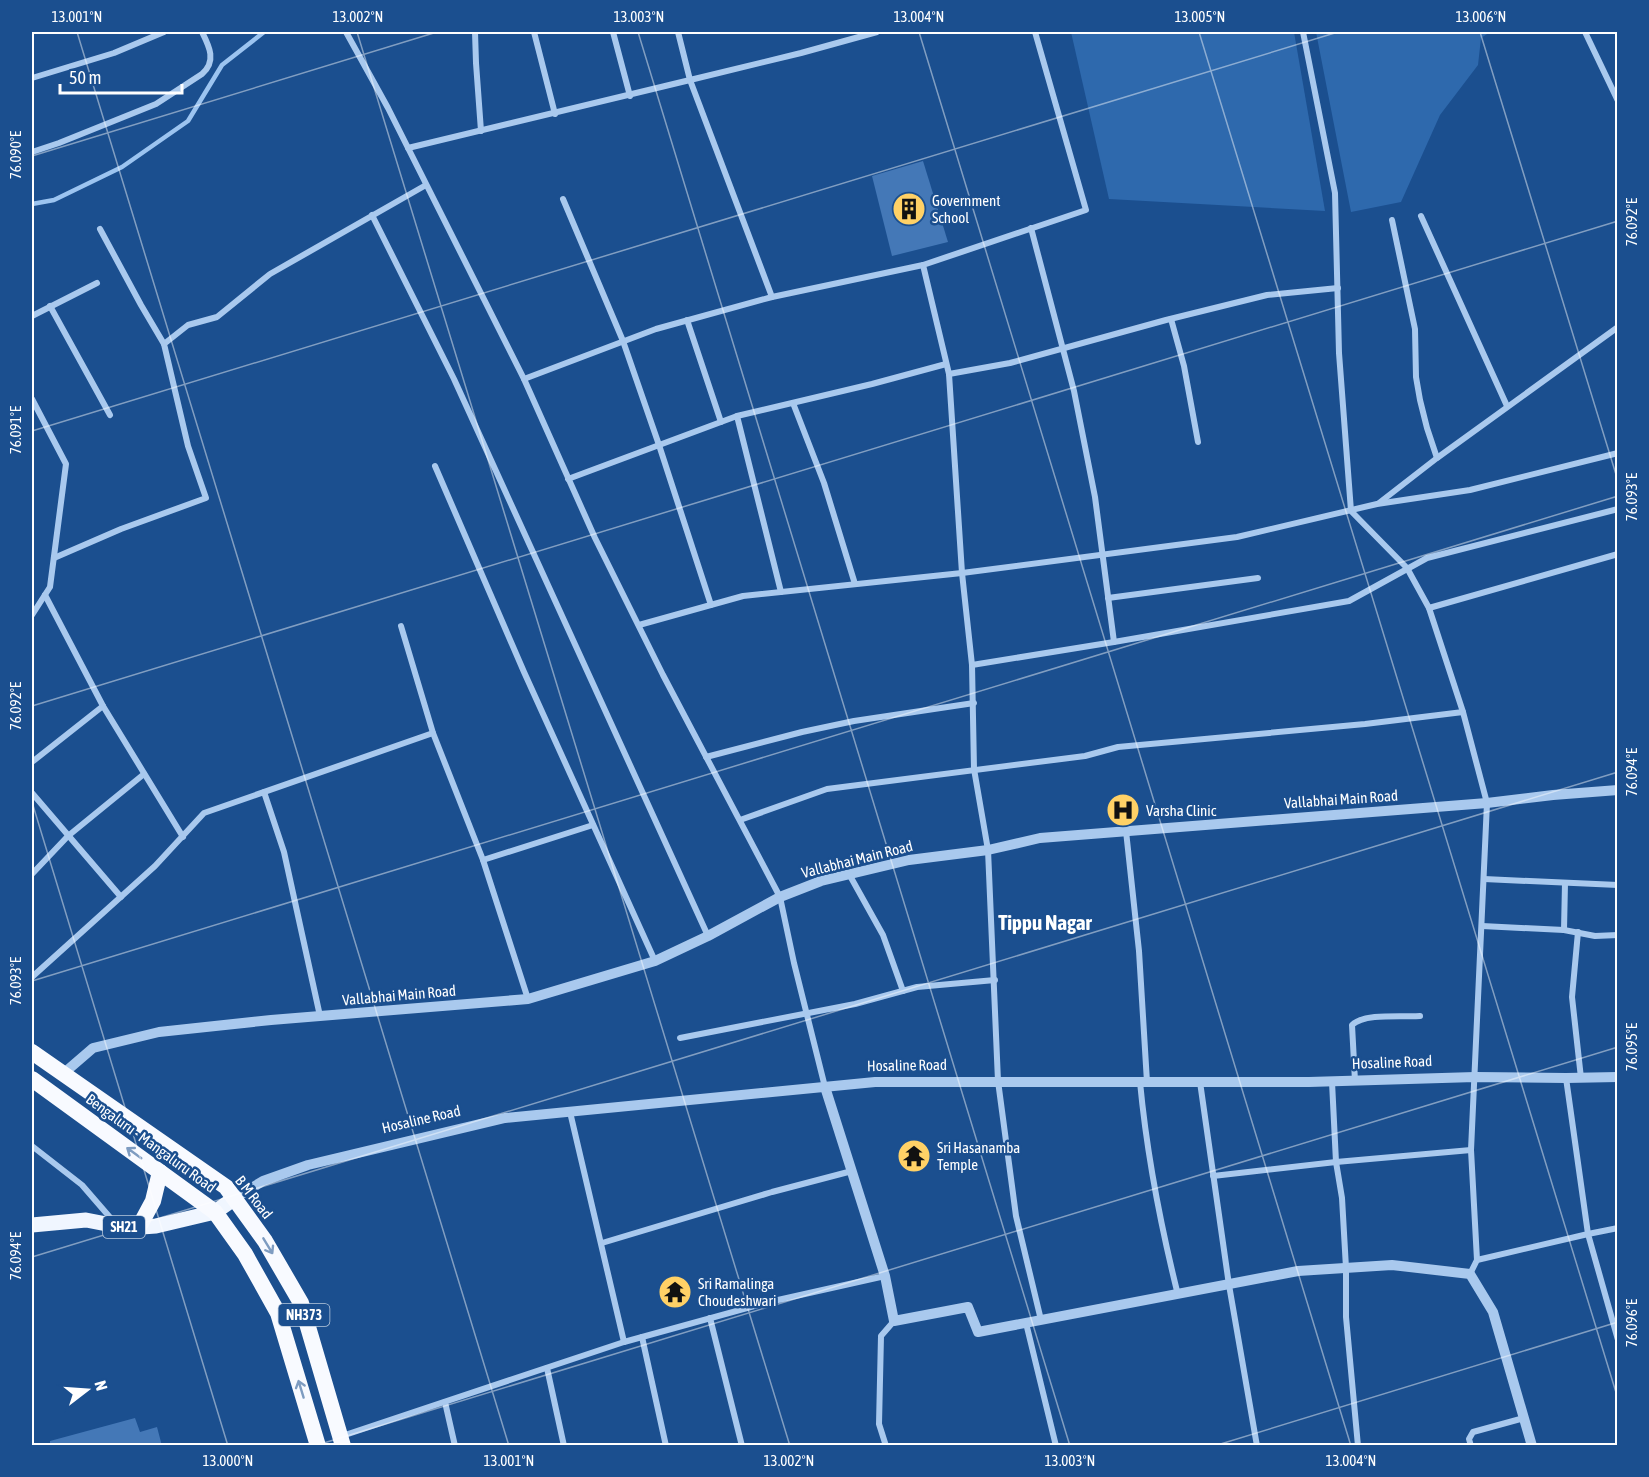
<svg xmlns="http://www.w3.org/2000/svg" width="1649" height="1477" font-family="'Asap Condensed',sans-serif">
	<style>
		.green { fill: #2e69ad }
		.lines { fill: none; stroke-linecap: round; stroke-linejoin: round }
		.stream { stroke: #9cc4f0; stroke-width: 4.5 }
		.building { fill: #4478b7 }
		.minor { stroke: #a9c9ee; stroke-width: 6 }
		.tertiary { stroke: #a9c9ee; stroke-width: 10 }
		.primary { stroke: #f0f6ff; stroke-width: 15 }
		.trunk { stroke: #f8faff; stroke-width: 16 }
		.oneway { stroke: #7e9cc1 }
		.ticks { fill: none; stroke: #fff; stroke-width: 1.5; stroke-opacity: 0.45 }
		.labels { text-anchor: middle; dominant-baseline: central; stroke-width: 5; stroke-linejoin: round; paint-order: stroke }
		.shield { fill: #1b4f8f; stroke: #bbcadd; stroke-width: 1.5 }
		.shield-label { font-size: 14px; font-weight: bold; fill: #fff }
		.poi-label { font-size: 15px; fill: #fff; stroke: #1b4f8f; text-anchor: start }
		.street-label { font-size: 15px; fill: #fff; stroke: #1b4f8f }
		.district-label { font-size: 21px; font-weight: bold; fill: #fff; stroke: #1b4f8f }
		.neatline { fill: none; stroke: #fff; stroke-width: 2 }
		.ticks-label { font-size: 15px; text-anchor: middle; fill: #fff }
	</style>
	<rect width="100%" height="100%" fill="#1b4f8f"/>
	<g class="green">
		<path d="M1071 32H1294L1325 211 1109 199Z"/>
		<path d="M1316 32H1490L1481 38 1478 65 1440 115 1401 202 1351 212Z"/>
	</g>
	<g class="lines">
		<path class="stream" d="M32 204 54 200 122 167 188 121 222 65 264 32"/>
	</g>
	<g class="building">
		<path d="M923 161 948 242 892 256 872 176Z"/>
		<path d="M135 1418 140 1432 157 1427 162 1446H50V1441Z"/>
	</g>
	<g class="lines">
		<g class="minor">
			<path d="M346 32 388 108 524 379"/>
			<path d="M475 32 476 63 481 131"/>
			<path d="M534 32 555 114"/>
			<path d="M613 32 630 96"/>
			<path d="M678 32 690 80 801 53 877 32"/>
			<path d="M1035 32 1086 210 923 265 949 374 962 573 972 665 974 769 988 850 998 1081 1016 1216 1041 1320"/>
			<path d="M1303 32 1335 193 1339 353 1351 511 1407 568 1429 608 1463 712 1487 803 1471 1150 1477 1260"/>
			<path d="M1585 32 1618 101"/>
			<path d="M32 78 114 53 164 32"/>
			<path d="M408 148 690 80 772 297 923 265"/>
			<path d="M32 152 59 143 156 104 202 74C217 61 209 46 202 32"/>
			<path d="M563 199 623 341 659 445 711 605"/>
			<path d="M372 215 454 379 708 936"/>
			<path d="M1421 216 1507 406"/>
			<path d="M1392 220 1415 329 1416 377 1420 400 1427 428 1437 458"/>
			<path d="M1031 228 1074 391 1095 497 1114 642 1349 601 1427 558 1618 509"/>
			<path d="M100 229 141 305 164 344"/>
			<path d="M772 297 656 329 524 379 595 538 663 675 780 897 794 963 825 1087"/>
			<path d="M50 306 110 415"/>
			<path d="M32 316 97 283"/>
			<path d="M1171 319 1184 366 1198 442"/>
			<path d="M687 320 721 422"/>
			<path d="M949 374 1010 363 1166 320 1267 295 1338 288"/>
			<path d="M32 399 66 464 50 587 32 615"/>
			<path d="M793 403 824 483 855 584"/>
			<path d="M737 416 781 592"/>
			<path d="M435 466 524 672 655 961"/>
			<path d="M568 479 737 416 872 384 946 364"/>
			<path d="M1379 503 1437 458 1618 327"/>
			<path d="M54 558 121 529 206 498 188 446 164 344 188 325 217 317 270 274 426 185"/>
			<path d="M45 595 103 706"/>
			<path d="M1108 598 1258 578"/>
			<path d="M1429 608 1618 554"/>
			<path d="M639 625 743 596 962 573 1237 537 1377 504 1470 490 1618 453"/>
			<path d="M401 626 433 733"/>
			<path d="M972 665 1114 642"/>
			<path d="M706 757 802 732 854 721 974 703"/>
			<path d="M32 762 103 706 183 837"/>
			<path d="M264 792 284 852 320 1016"/>
			<path d="M32 793 121 897"/>
			<path d="M740 820 827 789 1085 756 1118 747 1365 724 1463 712"/>
			<path d="M1126 831 1139 951 1147 1082"/>
			<path d="M483 860 528 999"/>
			<path d="M32 874 68 836 144 774"/>
			<path d="M849 874 883 935 903 991"/>
			<path d="M1484 879 1618 885"/>
			<path d="M1482 926 1564 930 1595 936 1618 935"/>
			<path d="M1564 930 1565 883"/>
			<path d="M1578 932 1572 997 1581 1078"/>
			<path d="M32 977 155 866 204 813 433 733 483 860 593 825"/>
			<path d="M680 1038 855 1004 917 987 995 980"/>
			<path d="M1355 1081 1352 1025C1364 1013 1402 1017 1420 1016"/>
			<path d="M1140 1082C1147 1156 1160 1223 1178 1295"/>
			<path d="M1200 1082 1229 1285 1257 1446"/>
			<path d="M1332 1082 1336 1162 1342 1198 1346 1268V1317L1358 1446"/>
			<path d="M570 1112 624 1342"/>
			<path d="M32 1146 82 1185 114 1222"/>
			<path d="M1213 1176 1336 1162 1471 1150"/>
			<path d="M1618 1228 1588 1234 1618 1340"/>
			<path d="M602 1243 772 1192 852 1171"/>
			<path d="M1470 1274 1477 1260 1588 1234 1566 1078"/>
			<path d="M710 1318 742 1446"/>
			<path d="M1026 1323 1056 1446"/>
			<path d="M642 1337 666 1446"/>
			<path d="M547 1368 564 1446"/>
			<path d="M445 1402 455 1446"/>
			<path d="M342 1436 624 1342 769 1302 885 1276"/>
			<path d="M886 1446 879 1424 881 1336 894 1321"/>
			<path d="M1471 1446 1469 1439 1473 1432 1524 1418"/>
		</g>
		<g class="tertiary">
			<path d="M64 1073 93 1048 159 1032 271 1020 528 999 655 961 708 936 780 897 821 881 909 860 988 850 1040 838 1487 803 1553 795 1618 790"/>
			<path d="M825 1087 885 1276 894 1321 968 1307 978 1332 1298 1271 1392 1265 1470 1274 1493 1312 1532 1446"/>
			<path d="M235 1198 263 1181 308 1165 505 1118 875 1082H1309L1475 1077 1566 1078 1618 1077"/>
		</g>
		<path class="primary" d="M32 1225 86 1220 127 1228 156 1226 215 1212 235 1198"/>
		<g class="trunk">
			<path d="M32 1052 226 1187 265 1241 301 1303 343 1446"/>
			<path d="M32 1079 215 1212 245 1254 278 1313 318 1446"/>
			<path d="M139 1227 153 1201 160 1172"/>
		</g>
	</g>
	<defs><path id="oneway-shaft" d="M-6 0H5M1.5-3L5.5 0L1.5 3" fill="none" stroke-width="1.6" stroke-linecap="round" stroke-linejoin="round" transform="scale(1.5)"/></defs>
	<g class="oneway">
		<use href="#oneway-shaft" transform="translate(134 1153) rotate(-144)"/>
		<use href="#oneway-shaft" transform="translate(268 1246) rotate(59)"/>
		<use href="#oneway-shaft" transform="translate(301 1389) rotate(-107)"/>
	</g>
	<path class="ticks" d="M77 32 509 1446M357 32 790 1446M638 32 1070 1446M919 32 1351 1446M1199 32 1618 1399M1480 32 1618 481M32 156 437 32M32 431 1338 32M32 706 1618 221M32 802 228 1446M32 981 1618 496M32 1257 1618 772M314 1446 1618 1047M1214 1446 1618 1322"/>
	<defs>
		<g id="building-disc" transform="scale(1.725)"><circle r="9.5" fill="#ffd166" stroke="#1b4f8f"/><path d="M-4-6H4V6H1V3H-1V6H-4ZM-2.5-4.3h1.7v1.8h-1.7ZM.8-4.3h1.7v1.8H.8ZM-2.5-1h1.7V.8h-1.7ZM.8-1h1.7V.8H.8Z" fill="#111"/></g>
		<g id="hospital-disc" transform="scale(1.725)"><circle r="9.5" fill="#ffd166" stroke="#1b4f8f"/><path d="M-5-5h3v3.5h4V-5h3V5h-3V1.5h-4V5h-3Z" fill="#111"/></g>
		<g id="temple-disc" transform="scale(1.725)"><circle r="9.5" fill="#ffd166" stroke="#1b4f8f"/><path d="M0-6L5-2H3V0L6.5 2.5H4V6H1.5V3h-3V6H-4V2.5H-6.5L-3 0V-2H-5Z" fill="#111"/></g>
	</defs>
	<g fill-rule="evenodd">
		<use href="#building-disc" x="909" y="209"/>
		<use href="#hospital-disc" x="1123" y="810"/>
		<use href="#temple-disc" x="914" y="1156"/>
		<use href="#temple-disc" x="675" y="1292"/>
	</g>
	<g class="labels">
		<g class="shield">
			<rect x="103" y="1216" width="42" height="22" rx="4.5"/>
			<rect x="278.5" y="1304" width="51" height="22" rx="4.5"/>
		</g>
		<g class="shield-label">
			<text x="124" y="1227">SH21</text>
			<text x="304" y="1315">NH373</text>
		</g>
		<g class="poi-label">
			<text x="932" y="200">Government<tspan x="932" dy="17">School</tspan></text>
			<text x="1146" y="810">Varsha Clinic</text>
			<text x="937" y="1147">Sri Hasanamba<tspan x="937" dy="17">Temple</tspan></text>
			<text x="698" y="1283">Sri Ramalinga<tspan x="698" dy="17">Choudeshwari</tspan></text>
		</g>
		<g class="street-label">
			<text transform="translate(1341 799) rotate(-4)">Vallabhai Main Road</text>
			<text transform="translate(857 859) rotate(-14)">Vallabhai Main Road</text>
			<text transform="translate(399 995) rotate(-5)">Vallabhai Main Road</text>
			<text transform="translate(1392 1062) rotate(-2)">Hosaline Road</text>
			<text transform="translate(907 1065) rotate(-1)">Hosaline Road</text>
			<text transform="translate(421 1119) rotate(-13)">Hosaline Road</text>
			<text transform="translate(151 1143) rotate(36)">Bengaluru - Mangaluru Road</text>
			<text transform="translate(254 1197) rotate(52)">B M Road</text>
		</g>
		<g class="district-label">
			<text x="1045" y="922">Tippu Nagar</text>
		</g>
	</g>
	<rect width="1649" height="1477" fill="none" stroke="#1b4f8f" stroke-width="66"/>
	<g transform="translate(87 1390) rotate(73)" stroke="#1b4f8f" stroke-width="4.5" paint-order="stroke">
	<path d="M0-4.5L10 22L0 15L-10 22Z" fill="#ffffff"/>
	<text y="-9" font-size="16" font-weight="bold" text-anchor="middle" fill="#ffffff">N</text>
	</g>
	<path d="M60 84v9h122v-9" fill="none" stroke="#ffffff" stroke-width="3"/>
	<text x="69" y="84" font-size="18" fill="#ffffff" stroke="#1b4f8f" stroke-width="4.5" paint-order="stroke">50 m</text>
	<rect x="33" y="33" width="1583" height="1411" class="neatline"/>
	<g class="ticks-label">
		<text x="77" y="22">13.001°N</text>
		<text x="358" y="22">13.002°N</text>
		<text x="639" y="22">13.003°N</text>
		<text x="919" y="22">13.004°N</text>
		<text x="1200" y="22">13.005°N</text>
		<text x="1481" y="22">13.006°N</text>
		<text transform="translate(16 155) rotate(-90)" y="5">76.090°E</text>
		<text transform="translate(1632 222) rotate(-90)" y="5">76.092°E</text>
		<text transform="translate(16 430) rotate(-90)" y="5">76.091°E</text>
		<text transform="translate(1632 497) rotate(-90)" y="5">76.093°E</text>
		<text transform="translate(16 706) rotate(-90)" y="5">76.092°E</text>
		<text transform="translate(1632 772) rotate(-90)" y="5">76.094°E</text>
		<text transform="translate(16 981) rotate(-90)" y="5">76.093°E</text>
		<text transform="translate(1632 1047) rotate(-90)" y="5">76.095°E</text>
		<text transform="translate(16 1256) rotate(-90)" y="5">76.094°E</text>
		<text transform="translate(1632 1323) rotate(-90)" y="5">76.096°E</text>
		<text x="228" y="1466">13.000°N</text>
		<text x="509" y="1466">13.001°N</text>
		<text x="789" y="1466">13.002°N</text>
		<text x="1070" y="1466">13.003°N</text>
		<text x="1351" y="1466">13.004°N</text>
	</g>
</svg>
